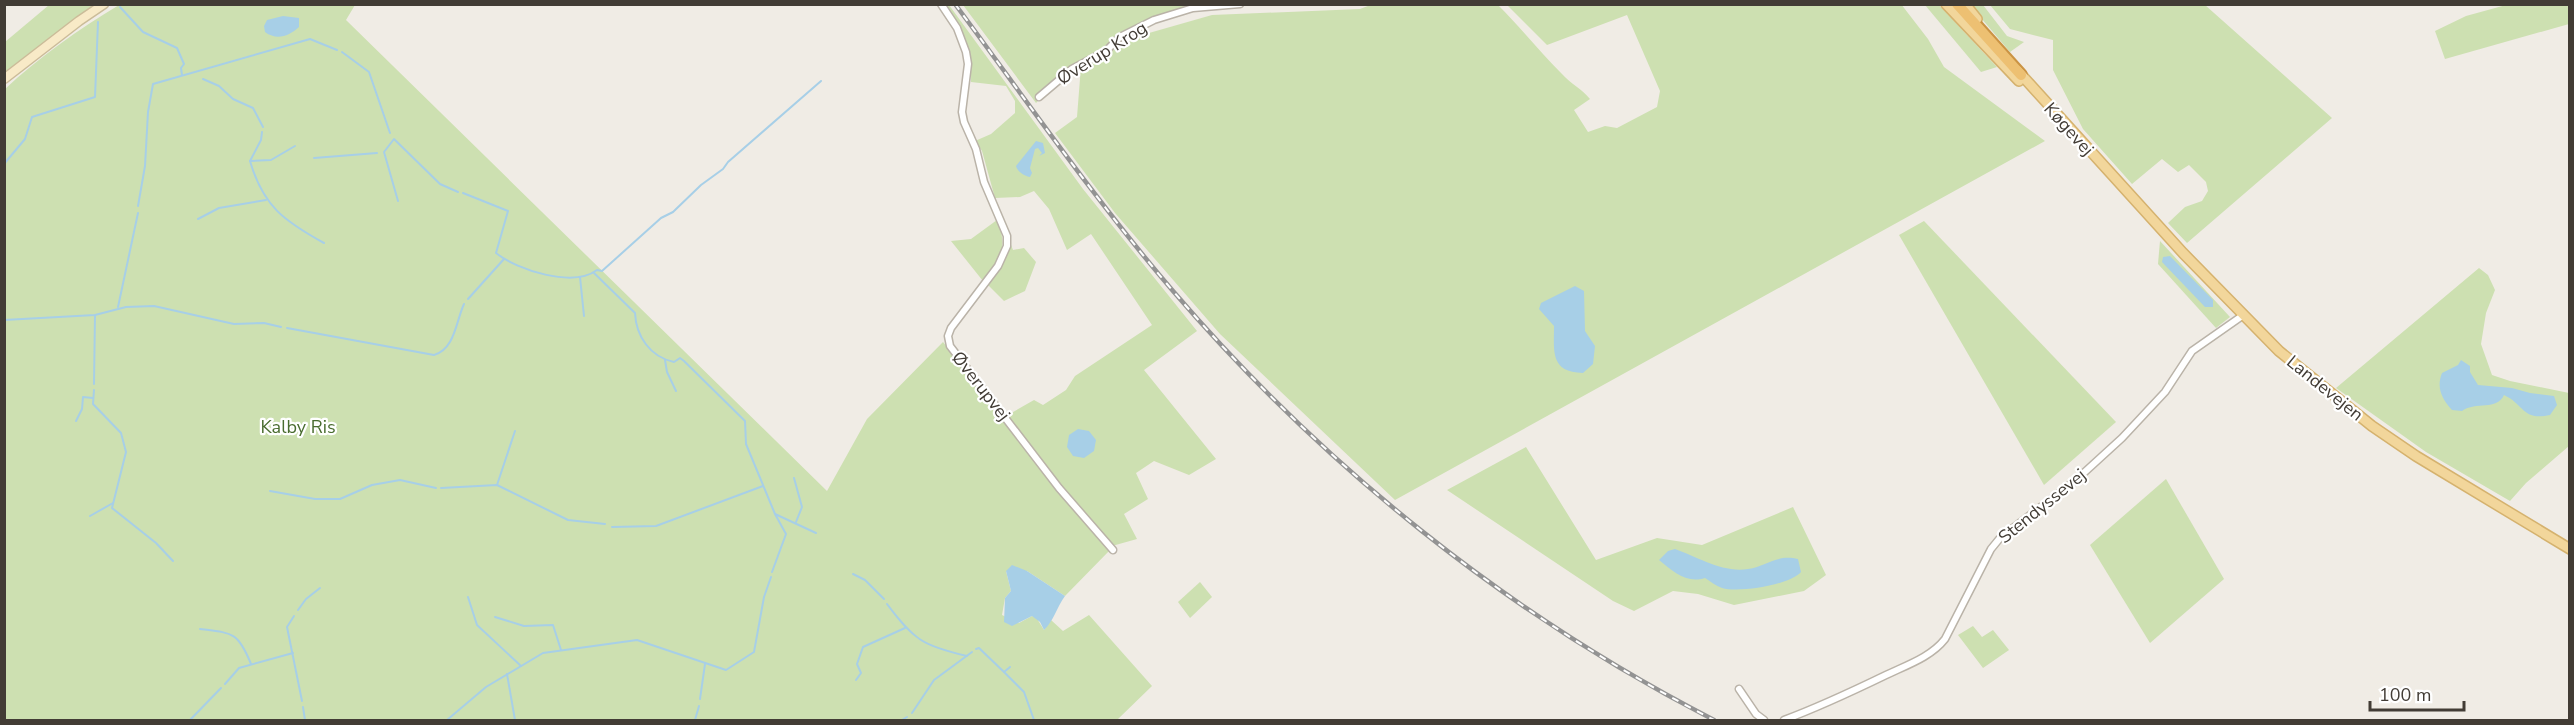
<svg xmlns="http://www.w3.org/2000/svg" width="2574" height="725" font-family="'Nunito Sans',sans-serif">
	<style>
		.green { fill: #cde0b1 }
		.water { fill: #a7cfe7 }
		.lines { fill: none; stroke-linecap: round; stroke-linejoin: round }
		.stream { stroke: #a7cfe7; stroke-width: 2 }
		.street-casing { stroke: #bab3a8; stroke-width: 9 }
		.secondary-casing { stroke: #cbbc99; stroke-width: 11 }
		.primary-casing { stroke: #d5b26e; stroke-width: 12 }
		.highway-casing { stroke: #cb9444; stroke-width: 14 }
		.street { stroke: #fff; stroke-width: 6 }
		.secondary { stroke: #f8eac7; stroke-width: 8 }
		.primary { stroke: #f2d69b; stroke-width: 9 }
		.highway { stroke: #edc072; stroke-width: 10 }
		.rail-casing { stroke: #939393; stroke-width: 4.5 }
		.rail { stroke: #fff; stroke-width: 2; stroke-dasharray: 7; stroke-linecap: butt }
		.labels { text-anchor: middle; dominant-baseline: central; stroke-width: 4.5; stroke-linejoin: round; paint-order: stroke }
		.street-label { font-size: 18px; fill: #423c35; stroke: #fff }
		.park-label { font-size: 18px; fill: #496c2f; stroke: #fff }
	</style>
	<rect width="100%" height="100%" fill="#f0ece5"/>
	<g class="green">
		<path d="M1373 4 1498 5C1520 27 1540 52 1562 74 1571 84 1582 89 1590 99L1574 110 1588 132 1605 126 1617 128 1657 107 1660 91 1627 15 1547 45 1507 5 1901 4 1928 39 1944 67 2045 141 1395 500 1220 334 1115 213 1055 133 1077 117 1081 66 1142 35 1212 15 1360 9Z"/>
		<path d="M49 5H93L5 73V42Z"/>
		<path d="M119 5H355L346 20 827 491 867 419 943 342 1110 550 1065 596 1027 571H1006L1011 591 1005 598 1002 615 1019 623 1032 616 1036 617 1044 630 1051 620 1063 631 1089 615 1152 686 1117 720H5L4 90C39 57 79 29 119 5Z"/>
		<path d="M942 5H949L1083 189 1197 331 1144 370 1216 459 1189 475 1154 461 1136 473 1148 499 1124 514 1137 539 1112 546 1059 485 1006 416 1034 400 1043 405 1066 390 1075 376 1152 325 1091 234 1067 250 1049 209 1034 191 1020 197 995 198 982 151 975 141 991 134 1015 113V101L1006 86 971 82C970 47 959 33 942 5Z"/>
		<path d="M963 5H1195L1174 10 1148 21 1072 67 1036 103Z"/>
		<path d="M1925 5H1939L1997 67 1981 72Z"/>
		<path d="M1970 5H1983L2007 36 2024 42 2010 52Z"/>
		<path d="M1990 5H2205L2332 118 2187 243 2168 223 2185 207 2202 201 2208 191 2206 182 2189 165 2178 172 2162 159 2132 184 2083 129 2053 70V40L2010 29Z"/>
		<path d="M2506 5H2569V24L2445 59 2435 31 2466 16Z"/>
		<path d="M997 220C1009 250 1000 257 983 281L951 241 971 239Z"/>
		<path d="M1924 221 2116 422 2044 485 1899 235Z"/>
		<path d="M2160 241 2230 317 2216 328 2158 264Z"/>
		<path d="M1011 245 1013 250 1024 248 1036 262 1025 291 1004 301 988 285 1001 268Z"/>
		<path d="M2479 268 2488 275 2495 290 2486 313 2481 344 2492 375 2510 381 2569 393V446L2526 483 2510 501 2426 452 2336 388Z"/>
		<path d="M1526 447 1596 560 1657 538 1702 545 1793 507 1826 575 1804 591 1734 605 1698 594 1673 591 1634 611 1613 601 1447 490Z"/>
		<path d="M2166 479 2224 579 2150 643 2090 545Z"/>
		<path d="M1200 582 1212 597 1190 618 1178 602Z"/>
		<path d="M1973 626 1982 637 1993 630 2009 650 1983 668 1958 635Z"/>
	</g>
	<g class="water">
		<path d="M283 16 299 18V27C289 36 277 41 265 32L264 26 267 20Z"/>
		<path d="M1036 141 1043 143 1045 153 1039 156 1042 153 1038 148 1035 149 1030 168 1032 173 1030 177C1024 176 1017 171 1016 166Z"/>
		<path d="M2170 256 2213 300V307H2205L2162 262 2163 257Z"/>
		<path d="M1575 286 1584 291 1585 331 1595 346 1593 364 1583 373C1550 372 1554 352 1554 326L1539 309 1541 303Z"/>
		<path d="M2461 360 2470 366V372L2478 385 2512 388 2530 393 2554 396 2557 405 2550 415C2522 421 2525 405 2504 395 2497 411 2476 401 2462 411L2452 410C2442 399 2436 388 2442 373L2458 365Z"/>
		<path d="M1078 429 1089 431 1096 440 1094 451 1084 458 1073 456 1067 447 1069 435Z"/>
		<path d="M1675 549C1698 557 1722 573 1748 569 1767 566 1777 554 1798 559L1801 572C1790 585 1739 593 1722 588 1716 586 1710 581 1705 578 1686 584 1673 571 1659 560L1668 551Z"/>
		<path d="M1012 565 1027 571 1065 596C1057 607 1053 622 1044 630L1040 622 1032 616 1012 626 1004 622 1005 598 1011 591 1006 571Z"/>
	</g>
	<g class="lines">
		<g class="stream">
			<path d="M120 7 143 32 177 48 184 64 181 68 182 75"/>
			<path d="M342 52 369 72 390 133"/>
			<path d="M203 79 219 86 233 99 253 108 263 127"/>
			<path d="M262 132 261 140 250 161C263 206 284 221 324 243"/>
			<path d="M314 158 377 153"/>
			<path d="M250 161 271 160 295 146"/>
			<path d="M4 164 25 139 32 117 95 97 98 22"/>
			<path d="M463 193 508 211 496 253C517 270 573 288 597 270L602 271 661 218 673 212 701 185 723 169 728 162 821 81"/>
			<path d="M398 201 384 152 394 139 440 184 458 192"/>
			<path d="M138 206 145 166 148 112 153 84 310 39 337 50"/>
			<path d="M198 219 219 208 266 200"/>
			<path d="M594 273 635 313C636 336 650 357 674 362L680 358 684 361 745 421 746 444 775 514 786 534 772 572"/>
			<path d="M580 277 584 316"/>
			<path d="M468 299 504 259"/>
			<path d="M118 307 138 213"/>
			<path d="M4 320 95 315 126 307 154 306 234 324 264 323 281 327"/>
			<path d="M287 328 434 355C455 349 456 321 464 304"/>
			<path d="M665 360 667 372 676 391"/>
			<path d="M94 384 95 315"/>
			<path d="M94 390 93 404 121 433 126 452 112 508 156 543 173 561"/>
			<path d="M76 421 82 409 83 397 93 398"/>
			<path d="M794 478 802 507 796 522"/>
			<path d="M497 485 515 431"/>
			<path d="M441 488 497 485 568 520 605 524"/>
			<path d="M270 491 315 499H340L372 485 400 480 436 488"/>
			<path d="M775 514 816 533"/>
			<path d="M90 516 113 503"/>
			<path d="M612 527 656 526 763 486"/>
			<path d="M853 574 865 580 884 599"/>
			<path d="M468 597 477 625 521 666"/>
			<path d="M887 604C914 640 923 646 967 656"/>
			<path d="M298 610 306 599 320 588"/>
			<path d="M294 616 287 627 302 701"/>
			<path d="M495 617 524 626 553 625 561 650"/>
			<path d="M200 629C233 633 238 632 251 664"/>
			<path d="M976 649 979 648 1004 672 1010 667"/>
			<path d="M1004 672 1024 692 1034 720"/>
			<path d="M507 674 515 720"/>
			<path d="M856 680 861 673 857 664 863 647 905 628"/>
			<path d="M225 684 239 668 293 653"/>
			<path d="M700 699 705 664"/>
			<path d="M303 707 305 720"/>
			<path d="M912 713 934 680 972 652"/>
			<path d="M190 720 221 688"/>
			<path d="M357 720H360"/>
			<path d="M447 720 486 687 543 653 637 640 726 670 754 652 764 597 771 577"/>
			<path d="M695 720 699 706"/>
			<path d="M902 720 907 717"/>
		</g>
		<g class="street-casing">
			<g id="street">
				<path d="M941 4 957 28 966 52 968 64 962 112 964 122 976 149 984 182 1007 236V246L998 266 951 328 948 336 950 346 1059 488 1113 550"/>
				<path d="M1039 97 1072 69 1106 51 1120 37 1154 20 1193 8 1240 4"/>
				<path d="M1739 689 1756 714 1764 720"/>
				<path d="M1784 720C1819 707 1853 691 1886 675 1907 665 1931 657 1945 639L1991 549 2000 538 2076 480 2122 438 2165 392 2192 351 2242 316"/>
			</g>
		</g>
		<g class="secondary-casing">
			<path id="secondary" d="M4 79 79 21 104 4"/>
		</g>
		<g class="primary-casing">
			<g id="primary">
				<path d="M1946 4 2019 81"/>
				<path d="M1965 4 1977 19"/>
				<path d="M2017 70 2183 253 2279 351 2372 426 2416 456 2570 549"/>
			</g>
		</g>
		<g class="highway-casing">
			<path id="highway" d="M1957 4 2021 75"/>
		</g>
		<use href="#street" class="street"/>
		<use href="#secondary" class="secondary"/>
		<use href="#primary" class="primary"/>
		<use href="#highway" class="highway"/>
		<g class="rail-casing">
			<path id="rail" d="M955 4C1027 101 1095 200 1173 291 1325 468 1508 614 1714 720"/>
		</g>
		<use href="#rail" class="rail"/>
	</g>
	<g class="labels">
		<g class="street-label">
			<text transform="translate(1102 53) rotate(-32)">Øverup Krog</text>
			<text transform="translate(2069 129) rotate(48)">Køgevej</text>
			<text transform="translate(981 386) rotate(52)">Øverupvej</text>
			<text transform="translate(2325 388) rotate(39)">Landevejen</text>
			<text transform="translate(2042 506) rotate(-39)">Stendyssevej</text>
		</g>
		<g class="park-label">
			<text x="298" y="427">Kalby Ris</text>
		</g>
	</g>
	<rect width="2574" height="725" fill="none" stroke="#423c35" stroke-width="12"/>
	<path d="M2370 701v9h94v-9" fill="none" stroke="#423c35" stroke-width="3"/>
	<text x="2379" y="701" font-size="18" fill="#423c35" stroke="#ffffff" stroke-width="4.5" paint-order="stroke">100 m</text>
</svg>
